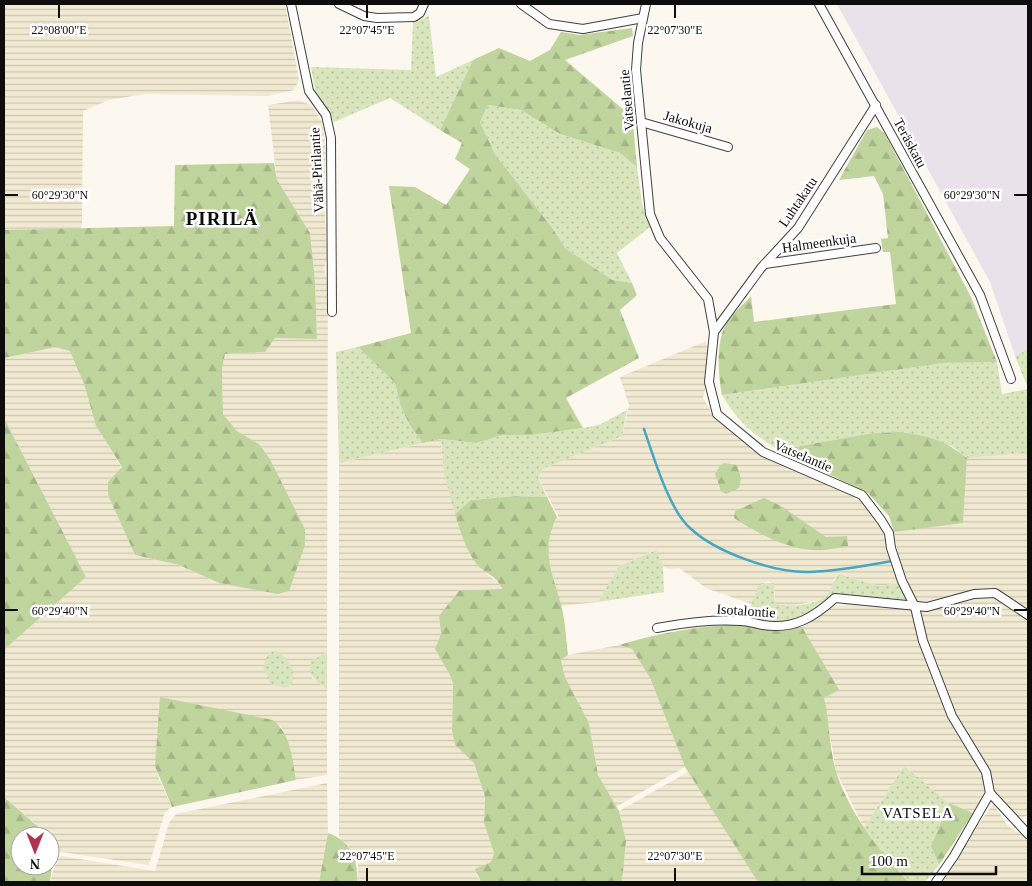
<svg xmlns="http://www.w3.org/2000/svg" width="1032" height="886" font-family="Georgia,serif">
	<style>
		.industrial { fill: #e9e2eb }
		.farmland { fill: url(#farmland-rules) }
		.grass { fill: url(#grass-dots) }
		.forest { fill: url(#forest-firs) }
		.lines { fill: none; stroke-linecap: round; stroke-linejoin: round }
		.stream { stroke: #47a6c0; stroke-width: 2.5 }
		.street-casing { stroke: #404040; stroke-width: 10 }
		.street { stroke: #fff; stroke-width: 8 }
		.ticks { fill: none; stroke: #0d0d0d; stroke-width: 2 }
		.labels { text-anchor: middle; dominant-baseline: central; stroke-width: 5; stroke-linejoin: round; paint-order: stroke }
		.street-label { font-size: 14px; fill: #0d0d0d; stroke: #fff }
		.neighbourhood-label { font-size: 15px; letter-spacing: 1px; fill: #0d0d0d; stroke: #fff }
		.district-label { font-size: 19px; font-weight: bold; letter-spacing: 1px; fill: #0d0d0d; stroke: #fff }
		.ticks-label { font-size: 12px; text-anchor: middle; fill: #0d0d0d; stroke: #fff; stroke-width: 5; stroke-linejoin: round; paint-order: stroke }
	</style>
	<defs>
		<pattern id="farmland-rules" width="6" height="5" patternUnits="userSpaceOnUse" patternTransform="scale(1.25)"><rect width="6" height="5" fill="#f1e9d1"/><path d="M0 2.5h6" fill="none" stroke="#cdc7b2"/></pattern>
		<pattern id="grass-dots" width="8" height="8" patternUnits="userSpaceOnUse" patternTransform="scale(1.25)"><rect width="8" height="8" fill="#d9e5bc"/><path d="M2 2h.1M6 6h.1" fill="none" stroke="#b9c3a0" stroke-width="1.8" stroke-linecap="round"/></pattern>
		<pattern id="forest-firs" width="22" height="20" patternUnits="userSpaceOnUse" patternTransform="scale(1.25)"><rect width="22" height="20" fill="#c0d49d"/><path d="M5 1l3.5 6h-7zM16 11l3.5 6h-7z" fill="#a4b586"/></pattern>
	</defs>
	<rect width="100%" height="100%" fill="#fdf8ef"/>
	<path class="industrial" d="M837 4H1028V349L1015 356 990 282Z"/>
	<g class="farmland">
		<path d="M4 4H285L299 80 294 90 268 96 145 94 109 100 83 111 82 224 80 229 4 230Z"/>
		<path d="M299 100 312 106 322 122 326 151 324 195 327 258 324 269 328 284 327 652 311 661 312 678 327 689V775L296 780 288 743 281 726 158 777 172 807 165 812 149 865 54 851 50 836 4 797V650L86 577 4 418V358L56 347 70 350 84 384 96 426 122 468 108 482V495L135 555 179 565 219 583 305 529 270 459 259 444 237 431 223 414 222 369 225 354 265 352 275 338H317L315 281 310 233 277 180 268 105Z"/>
		<path d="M706 341 708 353 706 386 703 398 714 417 761 454 792 470 856 494 865 502 881 526 900 583 879 586 839 574 834 579 832 590 824 599 787 607 779 606 774 602 775 592 769 581 762 583 751 604 706 588 679 568 669 569 663 566 655 550 619 566 598 602 561 606 547 554 551 529 558 516 538 477 543 469 622 436 629 405 620 377Z"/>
		<path d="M441 439 444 474 463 539 488 575 500 584 502 590 439 616 441 634 435 649 451 677 453 685 452 731 455 745 474 763 485 797 484 823 494 853 491 862 477 876 481 882H357L358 865 348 846 339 837V463Z"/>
		<path d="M1028 453V815L1020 819 994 789H986L973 813 949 803 904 766 864 828 836 771 824 698 838 690 802 627 833 606 850 604 920 609 899 560 894 532 963 522 967 458Z"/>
		<path d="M619 645 632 649 650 678 685 767 616 807 598 775 589 723 565 677 561 660 568 655Z"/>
		<path d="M688 772 757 878 758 882H622L626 841 619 811Z"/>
		<path d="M327 783 328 833 319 882H50L54 868 60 856 155 871 169 823 176 814Z"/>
		<path d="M993 804 1008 826 1028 839V882H943L978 825Z"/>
	</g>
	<g class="grass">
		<path d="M429 16 436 77 473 60 440 130 390 98 334 122 316 95 311 67 411 70 413 22Z"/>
		<path d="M488 105 521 110 560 134 620 153 637 167 642 204 650 227 617 253 632 283 612 280 565 248 553 229 495 154 480 122Z"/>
		<path d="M358 347 395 383 400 404 409 424 423 443 339 463 336 352Z"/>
		<path d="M1028 349V388L1015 356Z"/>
		<path d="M997 362 1002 394 1028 389V453L967 458 952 446 867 434 778 450C752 433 738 422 722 395L944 363Z"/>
		<path d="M627 410 622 436 543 469 538 477 547 497 515 496 471 500 455 514 444 474 441 439 476 443 503 435H531L583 428 599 425Z"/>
		<path d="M656 550 663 566 664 592 598 602 619 566Z"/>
		<path d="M839 574 879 586 900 583 911 603 835 593C805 619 787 627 747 617L757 589 762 583H774V602C783 610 817 604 826 596 833 589 832 581 839 574Z"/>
		<path d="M276 651C291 659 296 669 291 685L284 688 271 684 263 667 269 652Z"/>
		<path d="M327 652V689C315 680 308 677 311 661Z"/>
		<path d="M904 766 949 803 931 846 939 865 925 882H909L886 859 864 828Z"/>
	</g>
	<g class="forest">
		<path d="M632 28 633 36 565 60 624 110 632 113 637 167 620 153 560 134 521 110 488 105 480 122 495 154 553 229 565 248 612 280 632 283 637 295 620 310 639 358 566 398 583 428 531 435H503L476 443 441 439 423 443 409 424 400 404 395 383 358 347 411 333 389 186 415 187 446 205 470 169 455 159 462 143 440 130 473 60 499 48 530 61 550 50 561 32 579 35Z"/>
		<path d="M877 127 885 134 971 297 997 362 944 363 722 395C718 374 716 345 725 326 730 315 743 305 751 296L754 322 896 304 890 252H883L881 239 888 238 883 194 874 176 839 180 867 130Z"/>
		<path d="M274 163 277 180 310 233 315 281 317 339 275 338 265 352 225 354 222 369 223 414 237 431 259 444 270 459 305 529V545L289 591 278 594 219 583 179 565 135 555 108 495V482L122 467 96 426 84 384 70 351 56 347 4 358V230L174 226 175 165Z"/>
		<path d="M4 418 86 577 4 650Z"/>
		<path d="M898 432C928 436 943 439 967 458L963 523 894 532 889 516 868 493 778 450 867 434Z"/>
		<path d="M724 463 737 465 741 479 739 488 726 494 721 491 715 474 719 467Z"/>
		<path d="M515 496 547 497 557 517C540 550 552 571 561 604 565 620 566 638 568 655L561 660 565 677 589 723 598 775 619 811 626 841 622 882H481L475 869 491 862 494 853 484 823 485 797 474 763 455 745 452 731 453 684 451 677 435 649 441 634 439 616 459 591 502 589C499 577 482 572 475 562 465 547 460 531 455 514L471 500Z"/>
		<path d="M764 498 781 506 826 537 847 536 848 546C837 548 825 551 813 550 786 549 756 532 734 518L735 511Z"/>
		<path d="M743 624 766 629 802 627 839 690 824 698C830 722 829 748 836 771 847 809 881 855 909 882H758L685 767 650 678 632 649 619 645C662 632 699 626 743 624Z"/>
		<path d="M160 697 273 720C291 734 292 759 296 780L172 807 155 766Z"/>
		<path d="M4 797 49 836H20V866H50V838L54 851 50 882H4Z"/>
		<path d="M949 803 973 813 939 865 931 846Z"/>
		<path d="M328 833C351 841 358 859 357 882H319Z"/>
	</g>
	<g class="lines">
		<path class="stream" d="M644 429C653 455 669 510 690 528 715 552 774 573 809 572 836 571 865 566 892 561"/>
		<g class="street-casing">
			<g id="street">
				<path d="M291 4 309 91 326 115 331 138 332 312"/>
				<path d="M339 4 364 16 377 18 414 17 420 13 424 4"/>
				<path d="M521 4 549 24 583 29 643 18"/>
				<path d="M646 4 638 43 636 70 650 214 660 238 708 299 714 332 709 382 717 414 763 452 862 495 881 520 889 533 891 548 902 581 915 607 923 641 952 716 986 772 990 793 954 856 936 882"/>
				<path d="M819 4 980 295 1011 379"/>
				<path d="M641 122 728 147"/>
				<path d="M765 264 876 248"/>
				<path d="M714 332 761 268 798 228 876 105"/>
				<path d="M657 628C685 623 712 619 741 621 748 621 756 624 763 625 794 630 814 617 835 598L927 607 974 594 995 593 1028 615"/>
				<path d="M990 793 1028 834"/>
			</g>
		</g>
		<use href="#street" class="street"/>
	</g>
	<path class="ticks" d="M59 5V18M367 5V18M675 5V18M5 195H18M1014 195H1027M5 610H18M1014 610H1027M367 868V881M675 868V881"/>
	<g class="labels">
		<g class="street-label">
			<text transform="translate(627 100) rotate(-95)">Vatselantie</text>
			<text transform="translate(688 122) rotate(16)">Jakokuja</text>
			<text transform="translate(910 143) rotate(62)">Teräskatu</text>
			<text transform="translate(317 170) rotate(-93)">Vähä-Pirilantie</text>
			<text transform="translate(798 202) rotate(-56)">Luhtakatu</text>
			<text transform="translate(819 243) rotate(-8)">Halmeenkuja</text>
			<text transform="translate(803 456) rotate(23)">Vatselantie</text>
			<text transform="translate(746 611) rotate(4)">Isotalontie</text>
		</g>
		<g class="neighbourhood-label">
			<text x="918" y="813">VATSELA</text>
		</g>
		<g class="district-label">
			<text x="222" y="218">PIRILÄ</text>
		</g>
	</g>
	<g class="ticks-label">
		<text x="59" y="34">22°08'00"E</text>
		<text x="367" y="34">22°07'45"E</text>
		<text x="675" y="34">22°07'30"E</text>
		<text x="972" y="199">60°29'30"N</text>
		<text x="60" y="199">60°29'30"N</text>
		<text x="972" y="615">60°29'40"N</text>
		<text x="60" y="615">60°29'40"N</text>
		<text x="367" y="860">22°07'45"E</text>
		<text x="675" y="860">22°07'30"E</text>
	</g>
	<rect width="1032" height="886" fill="none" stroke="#0d0d0d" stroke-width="10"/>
	<g transform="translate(35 851) rotate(180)"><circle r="24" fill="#ffffff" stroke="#9e9e9e"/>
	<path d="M0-4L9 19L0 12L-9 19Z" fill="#b03350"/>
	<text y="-8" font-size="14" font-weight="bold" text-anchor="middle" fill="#0d0d0d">N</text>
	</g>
	<path d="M862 866v8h134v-8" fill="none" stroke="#0d0d0d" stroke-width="2.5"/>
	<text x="870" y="866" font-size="15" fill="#0d0d0d" stroke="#ffffff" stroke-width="4" paint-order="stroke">100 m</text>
</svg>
